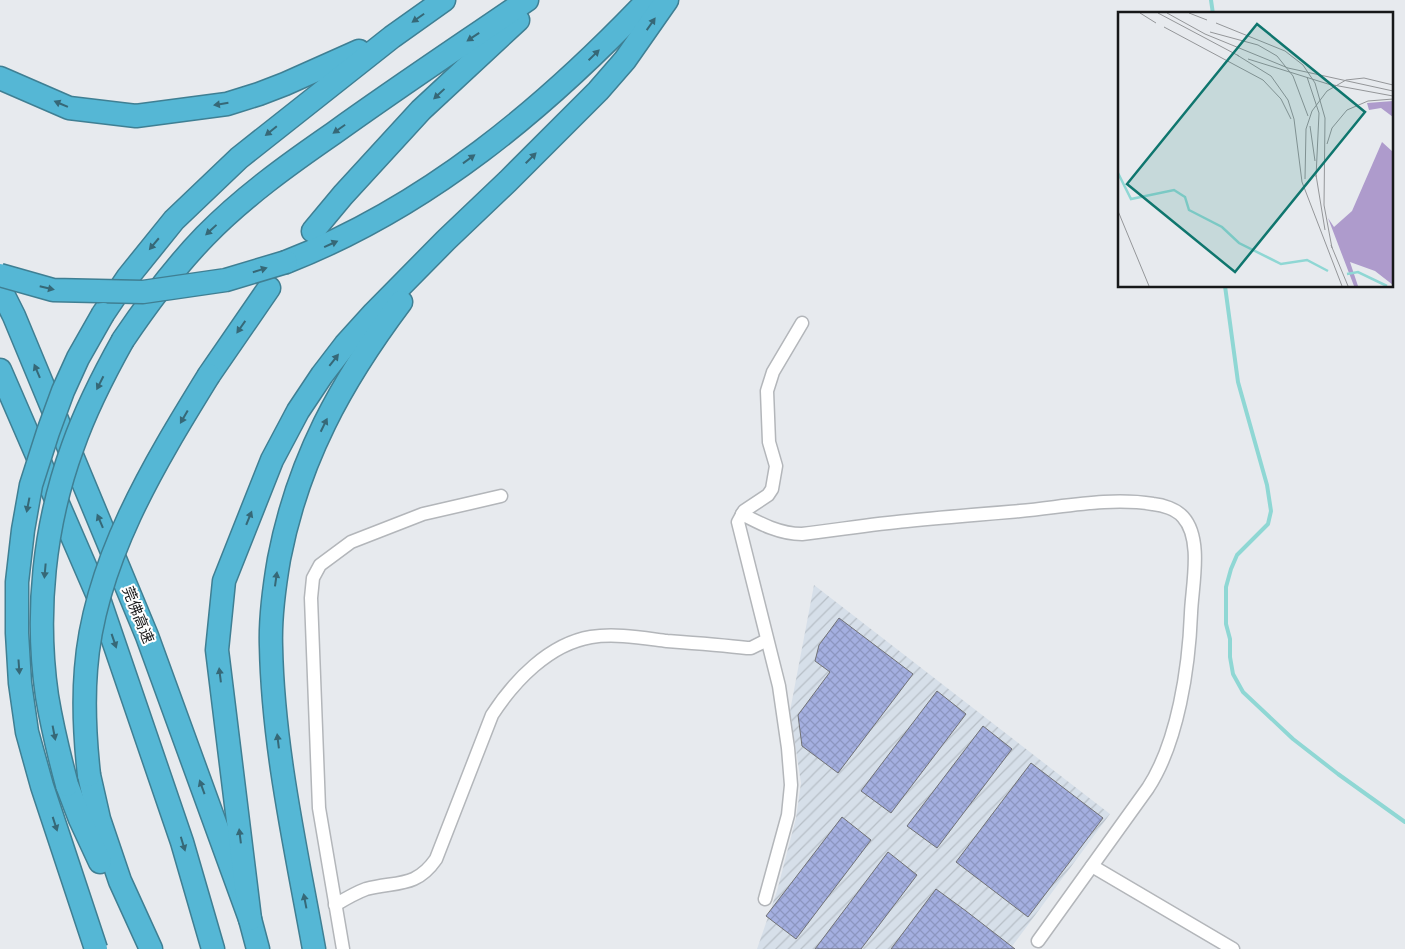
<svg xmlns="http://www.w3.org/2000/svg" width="1405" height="949" font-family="Jost,'Noto Sans SC',sans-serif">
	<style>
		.industrial { fill: url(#industrial-furrows) }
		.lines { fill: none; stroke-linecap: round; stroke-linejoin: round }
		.stream { stroke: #8fd7d4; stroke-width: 4 }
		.building { fill: url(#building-cross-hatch); stroke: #707175 }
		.street-casing { stroke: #b3b6ba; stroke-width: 15 }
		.highway-casing { stroke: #3f7f93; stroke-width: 25 }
		.street { stroke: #fff; stroke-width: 12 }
		.highway { stroke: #55b7d5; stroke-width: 22 }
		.highway-bridge-casing { stroke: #3f7f93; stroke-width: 25; stroke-linecap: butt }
		.highway-bridge { stroke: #55b7d5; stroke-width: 22 }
		.oneway { fill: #366877 }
		.labels { text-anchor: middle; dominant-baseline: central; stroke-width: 4; stroke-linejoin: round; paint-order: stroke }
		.street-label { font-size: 15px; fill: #171819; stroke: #fff }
		.inset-river { fill: none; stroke: #8fd7d4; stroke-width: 2.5 }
		.inset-road { fill: none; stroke: #949699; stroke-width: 1 }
		.view { fill: #0f766e; fill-opacity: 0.15; stroke: #0f766e; stroke-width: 2.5 }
		.inset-edge { fill: none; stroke: #171819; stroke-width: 2.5 }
	</style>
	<defs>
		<pattern id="industrial-furrows" width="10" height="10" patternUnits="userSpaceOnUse" patternTransform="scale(1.25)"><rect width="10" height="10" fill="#d6dfe9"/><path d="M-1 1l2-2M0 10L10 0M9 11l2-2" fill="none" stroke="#b7bfc7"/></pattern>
		<pattern id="building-cross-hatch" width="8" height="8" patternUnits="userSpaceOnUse" patternTransform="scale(1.25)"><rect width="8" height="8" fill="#a4afe0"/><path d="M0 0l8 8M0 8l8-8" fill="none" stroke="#8c96c0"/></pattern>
	</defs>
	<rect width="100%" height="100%" fill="#e7eaee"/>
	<path class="industrial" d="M814 585 1110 814 1010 949H757L777 891 796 818 801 783 790 711Z"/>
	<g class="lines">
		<g class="stream">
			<path d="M1211 0 1213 14"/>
			<path d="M1225 286 1238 382 1267 485 1271 511 1268 524 1237 555 1231 569 1226 587V624L1230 639V657L1233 674 1243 692 1293 739 1338 774 1405 822"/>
		</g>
	</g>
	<g class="building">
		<path d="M839 618 913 674 838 773 802 746 798 715 830 672 815 661 819 645Z"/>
		<path d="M937 691 966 714 891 813 861 791Z"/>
		<path d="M983 726 1012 749 937 848 907 826Z"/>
		<path d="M1031 763 1103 818 1028 917 956 862Z"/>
		<path d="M842 817 871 840 796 939 766 916Z"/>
		<path d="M888 852 917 875 861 949H815Z"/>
		<path d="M936 889 966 911 1015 949H891Z"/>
	</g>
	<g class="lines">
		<g class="street-casing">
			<g id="street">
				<path d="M742 514C761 524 780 534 802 534 837 530 872 524 907 521 945 517 983 514 1020 511 1064 507 1109 497 1153 504 1163 505 1176 509 1183 517 1203 539 1192 586 1191 613 1189 667 1178 742 1148 788L1038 941"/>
				<path d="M1092 866 1233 949"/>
				<path d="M765 899 788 815 791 785 788 748 779 686 738 522 744 511 768 495 772 489 776 466 769 442 767 391 773 372 802 323"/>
				<path d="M335 905C345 899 355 893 366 889 397 881 416 888 436 859L492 715C514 681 549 644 591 637 615 633 643 638 667 641 694 643 721 645 747 648H751L767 640"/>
				<path d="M343 949 319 808 311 598 313 578 320 565 351 542 423 514 501 496"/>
			</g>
		</g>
		<g class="highway-casing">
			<g id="highway">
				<path d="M0 78 69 108 136 116 227 104 259 94 285 84 359 51"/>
				<path d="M313 231 343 195 421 110 518 20"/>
				<path d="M286 262C427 207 544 109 648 0"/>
				<path d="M0 288 14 316 147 636 250 919 258 949"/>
				<path d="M103 314 128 277 174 220 239 158 392 37 444 0"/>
				<path d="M123 340C148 303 174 268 205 236 243 197 289 164 334 133 398 87 463 44 527 0"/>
				<path d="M0 370 98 596 182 842 213 949"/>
				<path d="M209 375 269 288"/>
				<path d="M89 775 99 819 120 881 151 949"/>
				<path d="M67 785 80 819 100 862"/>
				<path d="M250 919 217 650 224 581 272 460 298 411 322 375 345 345 374 313 446 240 508 181 598 91 625 60 667 0"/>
				<path d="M314 949C296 849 273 748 271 646 270 617 274 588 279 559 298 460 341 382 401 302"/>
			</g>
		</g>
		<use href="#street" class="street"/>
		<use href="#highway" class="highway"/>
		<g class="highway-bridge-casing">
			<g id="highway-bridge">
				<path d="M0 275 53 290 143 292 226 280 286 262"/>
				<path d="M89 775C85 739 83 705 86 669 94 562 154 464 209 375"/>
				<path d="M67 785C59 755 52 726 47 696 35 613 44 525 73 446 86 409 104 374 123 340"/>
				<path d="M96 949 42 786 27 732 20 683 17 633V582L23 530 31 485 48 432 63 391 78 358 103 314"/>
			</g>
		</g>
		<use href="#highway-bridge" class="highway-bridge"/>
	</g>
	<defs><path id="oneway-solid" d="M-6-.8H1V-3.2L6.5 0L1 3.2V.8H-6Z" transform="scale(1.25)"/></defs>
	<g class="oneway">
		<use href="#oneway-solid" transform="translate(418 18) rotate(145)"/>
		<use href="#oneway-solid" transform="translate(651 24) rotate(-55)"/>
		<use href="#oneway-solid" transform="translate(473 37) rotate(146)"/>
		<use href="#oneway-solid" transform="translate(594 55) rotate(-44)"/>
		<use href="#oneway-solid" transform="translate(439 94) rotate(137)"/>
		<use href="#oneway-solid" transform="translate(61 104) rotate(-157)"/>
		<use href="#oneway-solid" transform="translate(221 104) rotate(171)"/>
		<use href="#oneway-solid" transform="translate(339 129) rotate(145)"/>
		<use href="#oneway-solid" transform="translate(271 131) rotate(141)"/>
		<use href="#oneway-solid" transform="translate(531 158) rotate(-45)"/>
		<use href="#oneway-solid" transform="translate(469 159) rotate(-36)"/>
		<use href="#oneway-solid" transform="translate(211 230) rotate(137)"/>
		<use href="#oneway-solid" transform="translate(154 244) rotate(130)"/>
		<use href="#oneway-solid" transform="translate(331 244) rotate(-24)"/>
		<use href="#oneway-solid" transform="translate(260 270) rotate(-17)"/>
		<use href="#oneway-solid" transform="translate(47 288) rotate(13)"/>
		<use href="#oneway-solid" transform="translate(241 327) rotate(125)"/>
		<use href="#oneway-solid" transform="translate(334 360) rotate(-52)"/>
		<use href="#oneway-solid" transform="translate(37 371) rotate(-113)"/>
		<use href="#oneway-solid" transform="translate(100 383) rotate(117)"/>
		<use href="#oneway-solid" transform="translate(184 417) rotate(120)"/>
		<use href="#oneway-solid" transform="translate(324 425) rotate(-64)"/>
		<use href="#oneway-solid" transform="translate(28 505) rotate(101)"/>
		<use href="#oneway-solid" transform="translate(249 518) rotate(-68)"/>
		<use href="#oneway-solid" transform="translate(100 521) rotate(-113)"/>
		<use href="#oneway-solid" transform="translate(45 571) rotate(95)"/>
		<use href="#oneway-solid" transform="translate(276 579) rotate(-82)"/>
		<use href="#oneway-solid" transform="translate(114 641) rotate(71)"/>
		<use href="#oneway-solid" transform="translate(19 667) rotate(86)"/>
		<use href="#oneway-solid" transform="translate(220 675) rotate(-97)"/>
		<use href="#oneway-solid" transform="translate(54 733) rotate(79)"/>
		<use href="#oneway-solid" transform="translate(278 741) rotate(-97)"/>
		<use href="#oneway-solid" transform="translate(202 787) rotate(-110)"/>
		<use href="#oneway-solid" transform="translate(55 824) rotate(72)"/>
		<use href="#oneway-solid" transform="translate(240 836) rotate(-97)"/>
		<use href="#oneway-solid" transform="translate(183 844) rotate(73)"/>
		<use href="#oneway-solid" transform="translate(305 901) rotate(-101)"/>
	</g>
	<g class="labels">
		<g class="street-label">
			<text transform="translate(138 615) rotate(68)">莞佛高速</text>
		</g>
	</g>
	<g transform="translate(1118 12)">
		<rect width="275" height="275" fill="#e7eaee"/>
		<path d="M275 89V105L263 96 251 98 249 91ZM264 130 275 140V273L257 259 232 250 240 274H236L210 206 216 215 234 199Z" fill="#ae9bcc"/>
		<path class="inset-river" d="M0 161 13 187 56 178 67 185 71 198 104 215 121 231 163 252 189 248 210 259M229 262 240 260 269 274"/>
		<path class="inset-road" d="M22 1 38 11M40 1 121 44M49 1 87 22 170 56 275 79M71 1 89 8M98 11 167 39 185 53 197 71 207 106 206 193 214 236M46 15 145 68 163 87 173 107M92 20 140 33 159 44 175 64 190 104M119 43 153 64 170 88 176 107 184 170 224 274M130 47 210 72 275 84M189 65 201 101 198 165M192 114 197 149M209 132 214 116 229 98 250 89 275 87M198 163 207 218M187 167 188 117 194 99 209 79 228 68 246 66 275 73M0 199 31 274M213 233 230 274"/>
		<path class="view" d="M139 12 247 100 117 260 9 172Z"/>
		<rect width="275" height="275" class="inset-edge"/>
	</g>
</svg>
